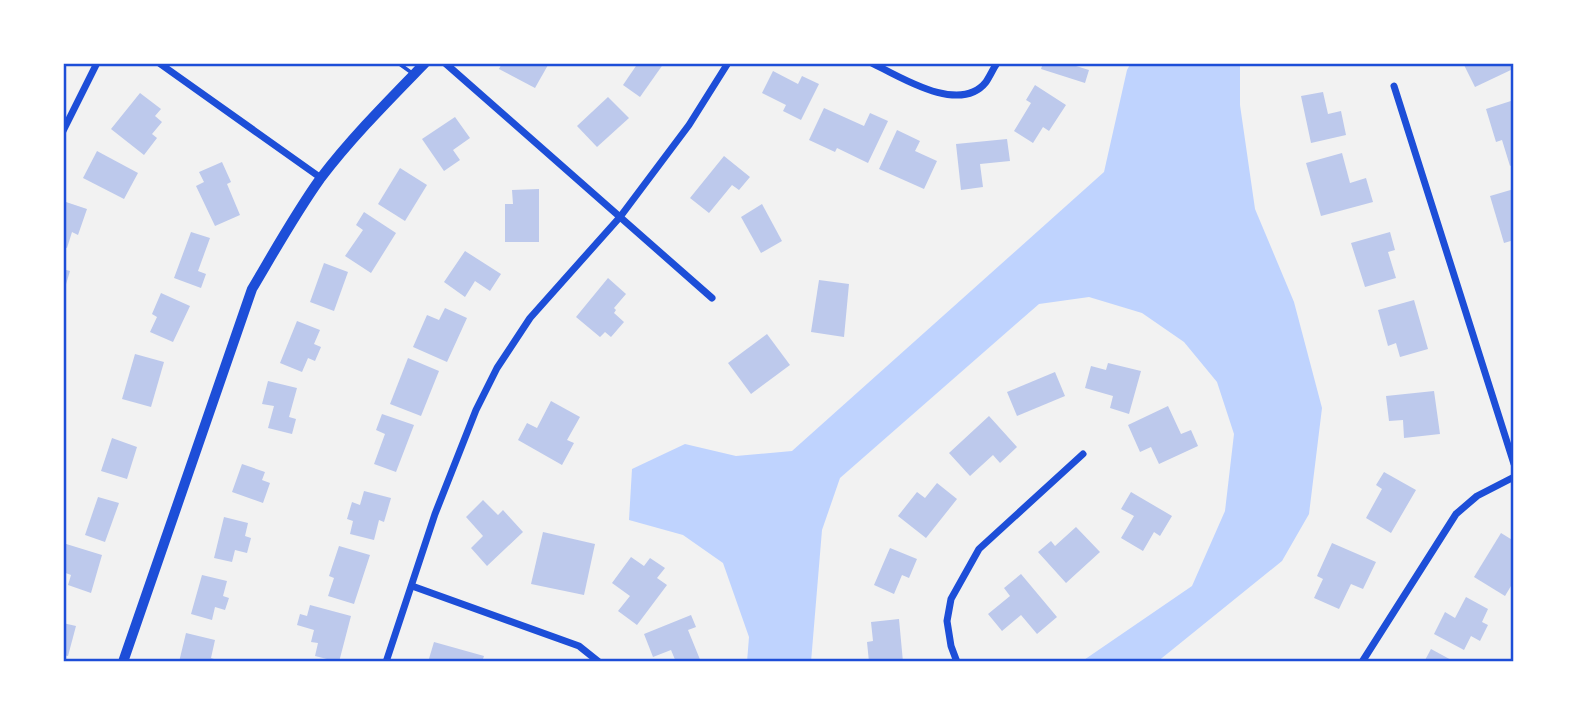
<svg xmlns="http://www.w3.org/2000/svg" width="1577" height="725" font-family="Commissioner,sans-serif">
	<style>
		.water { fill: #bfd3fe }
		.building { fill: #bdc9ec }
		.lines { fill: none; stroke-linecap: round; stroke-linejoin: round }
		.service { stroke: #1d4ed8; stroke-width: 3.5 }
		.minor { stroke: #1d4ed8; stroke-width: 7 }
		.tertiary { stroke: #1d4ed8; stroke-width: 10 }
		.neatline { fill: none; stroke: #1d4ed8; stroke-width: 2.5 }
	</style>
	<rect width="100%" height="100%" fill="#f2f2f2"/>
	<path class="water" d="M1131 63H1240V105L1255 209 1294 302 1322 408 1309 514 1282 561 1157 662H1081L1192 586 1225 511 1234 434 1217 382 1184 342 1142 313 1089 297 1039 304 840 478 822 530 811 662H747L749 637 723 563 683 535 629 520 632 469 685 444 736 456 792 451 1104 172 1127 70Z"/>
	<g class="building">
		<path d="M502 63H544L548 65 535 88 499 69Z"/>
		<path d="M638 63H664L640 97 623 85Z"/>
		<path d="M1043 63H1077L1076 66 1089 70 1085 83 1041 69Z"/>
		<path d="M1463 63H1510L1513 69 1475 87Z"/>
		<path d="M773 71 798 84 802 76 819 84 801 120 783 111 786 105 762 93Z"/>
		<path d="M1035 85 1066 105 1049 131 1043 127 1033 143 1014 131 1031 103 1026 100Z"/>
		<path d="M1323 92 1328 114 1341 111 1346 135 1311 143 1301 96Z"/>
		<path d="M140 93 161 109 155 116 162 122 152 134 157 138 144 155 111 129Z"/>
		<path d="M608 97 629 118 597 147 577 126Z"/>
		<path d="M1514 100V164L1510 166 1502 140 1496 142 1486 109Z"/>
		<path d="M824 108 864 126 870 113 888 121 868 163 837 148 835 152 809 140Z"/>
		<path d="M455 117 470 138 453 150 460 160 444 171 422 139Z"/>
		<path d="M897 130 920 141 915 151 937 161 924 189 879 169Z"/>
		<path d="M1007 139 1010 161 980 164 983 187 961 190 956 144Z"/>
		<path d="M97 151 138 173 124 199 83 178Z"/>
		<path d="M1342 153 1350 183 1366 178 1373 202 1321 216 1306 163Z"/>
		<path d="M724 156 750 177 739 190 732 185 709 213 690 198Z"/>
		<path d="M222 162 231 182 227 184 240 215 215 226 196 186 204 182 199 172Z"/>
		<path d="M400 168 427 185 405 221 378 204Z"/>
		<path d="M539 189V242H505V204H513L512 190Z"/>
		<path d="M1514 189V240L1504 243 1490 196Z"/>
		<path d="M66 202 87 209 78 235 72 232 67 248 63 247V210Z"/>
		<path d="M762 204 782 241 761 253 741 217Z"/>
		<path d="M364 212 396 233 371 273 345 256 363 230 356 225Z"/>
		<path d="M191 232 210 238 198 271 206 274 201 288 174 278Z"/>
		<path d="M1390 232 1395 250 1388 252 1396 278 1365 287 1351 243Z"/>
		<path d="M465 251 501 274 490 291 475 281 465 297 444 282Z"/>
		<path d="M324 263 348 272 334 311 310 302Z"/>
		<path d="M63 269 70 271 64 291H63Z"/>
		<path d="M608 278 626 294 614 308 616 310 614 313 624 322 611 337 605 332 600 337 576 317Z"/>
		<path d="M819 280 849 284 844 337 811 332Z"/>
		<path d="M161 293 190 306 173 342 150 332 157 317 152 314Z"/>
		<path d="M1414 300 1428 349 1400 357 1396 343 1388 346 1378 310Z"/>
		<path d="M445 308 467 318 447 362 413 347 427 315 439 320Z"/>
		<path d="M297 321 320 330 314 344 321 347 315 361 308 358 302 372 280 363Z"/>
		<path d="M767 334 790 365 751 394 728 363Z"/>
		<path d="M135 354 164 362 151 407 122 399Z"/>
		<path d="M408 358 439 371 421 416 390 404Z"/>
		<path d="M1108 363 1141 371 1129 414 1110 408 1113 396 1085 388 1091 366 1106 370Z"/>
		<path d="M1055 372 1065 396 1017 416 1007 392Z"/>
		<path d="M268 381 297 388 289 417 296 419 292 434 268 428 274 406 262 404Z"/>
		<path d="M1434 391 1440 434 1404 438 1403 420 1389 421 1386 396Z"/>
		<path d="M551 401 580 417 567 440 574 443 562 465 518 440 527 423 537 428Z"/>
		<path d="M1168 406 1181 434 1191 430 1198 446 1159 464 1151 447 1140 452 1128 425Z"/>
		<path d="M382 414 414 425 396 472 374 464 385 434 376 430Z"/>
		<path d="M989 416 1017 447 1000 463 993 455 970 476 949 453Z"/>
		<path d="M112 438 137 447 127 479 101 471Z"/>
		<path d="M242 464 265 472 262 480 270 483 263 503 232 492Z"/>
		<path d="M1384 472 1416 490 1391 533 1366 518 1382 489 1376 485Z"/>
		<path d="M937 483 957 499 926 538 898 516 917 492 925 498Z"/>
		<path d="M364 491 391 498 384 522 379 520 374 540 350 534 353 521 347 519 352 502 360 505Z"/>
		<path d="M1131 492 1172 516 1160 536 1154 532 1143 551 1121 538 1134 516 1121 509Z"/>
		<path d="M98 497 119 503 105 542 85 535Z"/>
		<path d="M483 500 498 515 503 510 523 532 487 566 471 548 483 536 466 517Z"/>
		<path d="M224 517 248 523 245 536 251 538 247 553 235 550 232 562 214 558Z"/>
		<path d="M1076 527 1100 552 1066 583 1038 552 1051 541 1055 546Z"/>
		<path d="M543 532 595 544 584 595 531 584Z"/>
		<path d="M1501 533 1514 541V581L1505 596 1474 577Z"/>
		<path d="M63 543 102 555 91 593 68 585 71 575 63 572Z"/>
		<path d="M1332 543 1376 562 1363 589 1351 584 1339 609 1314 598 1323 579 1317 576Z"/>
		<path d="M339 546 370 555 354 604 328 596 334 578 329 576Z"/>
		<path d="M890 548 917 559 909 578 902 575 894 594 874 585Z"/>
		<path d="M631 557 644 566 650 558 665 568 657 578 667 585 637 625 618 611 630 596 612 583Z"/>
		<path d="M1021 574 1057 617 1037 634 1021 615 1002 631 988 614 1010 596 1004 588Z"/>
		<path d="M202 575 227 581 223 596 229 598 225 610 215 607 212 620 191 614Z"/>
		<path d="M1466 597 1488 609 1482 622 1488 625 1480 641 1471 636 1464 650 1434 634 1445 612 1455 618Z"/>
		<path d="M310 605 351 616 339 662 315 656 318 643 311 642 314 630 297 625 300 614 307 616Z"/>
		<path d="M691 615 696 627 688 630 701 662H676L671 650 653 657 644 634Z"/>
		<path d="M899 619 903 662H869L867 642 873 641 871 622Z"/>
		<path d="M63 623 76 626 68 656 63 655Z"/>
		<path d="M186 633 215 640 211 658 214 659 213 662H179Z"/>
		<path d="M434 642 484 656 482 662H428Z"/>
		<path d="M1431 649 1455 662H1424Z"/>
	</g>
	<g class="lines">
		<path class="service" d="M398 63 412 73"/>
		<g class="minor">
			<path d="M159 63 321 178"/>
			<path d="M445 63 712 298"/>
			<path d="M872 63C900 77 960 115 986 82 990 76 993 69 997 63"/>
			<path d="M1394 86 1514 464"/>
			<path d="M63 131 97 63"/>
			<path d="M412 586 579 646 599 662"/>
			<path d="M386 662 435 514 476 410 497 368 530 318 620 217 689 125 728 63"/>
			<path d="M957 662 951 646 947 621 951 599 979 549 1083 454"/>
			<path d="M1362 662 1456 514 1477 496 1514 477"/>
		</g>
		<path class="tertiary" d="M123 662 252 289C274 252 295 214 320 179 351 138 389 100 425 63"/>
	</g>
	<rect width="1577" height="725" fill="none" stroke="#ffffff" stroke-width="130"/>
	<rect x="65" y="65" width="1447" height="595" class="neatline"/>
</svg>
